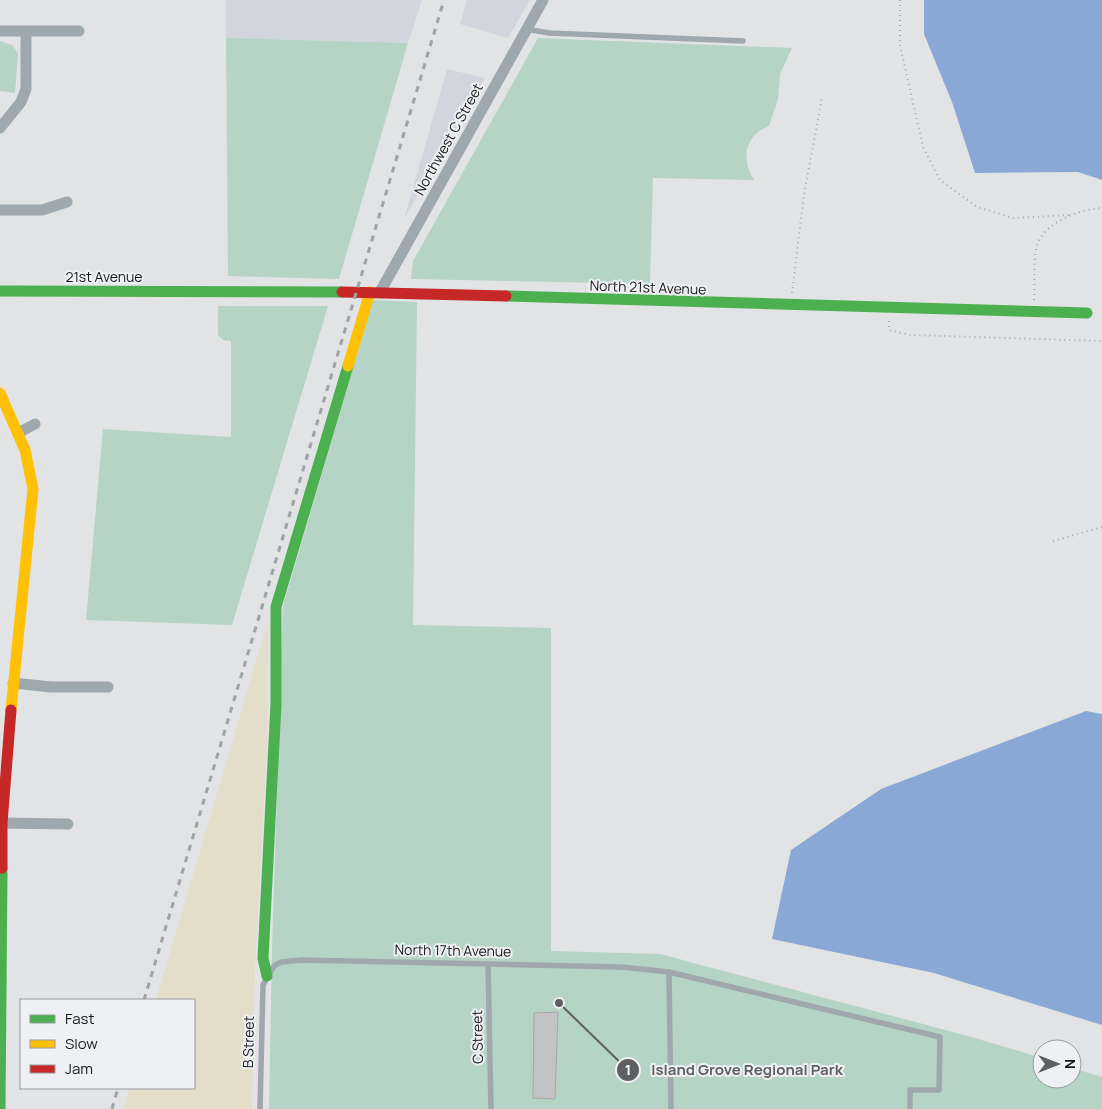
<svg xmlns="http://www.w3.org/2000/svg" width="1102" height="1109" font-family="Manrope,sans-serif">
	<style>
		.built { fill: #d2d6dc }
		.green { fill: #b6d4c5 }
		.sand { fill: #e2deca }
		.water { fill: #8aa8d6 }
		.building { fill: #c3c3c5; stroke: #a6a5a7 }
		.lines { fill: none; stroke-linecap: round; stroke-linejoin: round }
		.path { stroke: #a3a9ae; stroke-width: 2; stroke-dasharray: 1 4; stroke-linecap: butt }
		.lane { stroke: #9fa8ad; stroke-width: 5.5 }
		.street { stroke: #9fa8ad; stroke-width: 11 }
		.fast { stroke: #4caf50; stroke-width: 11 }
		.slow { stroke: #ffc107; stroke-width: 11 }
		.jam { stroke: #c62828; stroke-width: 11 }
		.rail { stroke: #9fa3a7; stroke-width: 3; stroke-dasharray: 6 6; stroke-linecap: butt }
		.labels { text-anchor: middle; dominant-baseline: central; stroke-width: 4; stroke-linejoin: round; paint-order: stroke }
		.street-label { font-size: 14px; fill: #171819; stroke: #eef0f3 }
		.leader { fill: none; stroke: #5e5f60; stroke-width: 2 }
		.callout-dot { fill: #5e5f60; stroke: #eef0f3; stroke-width: 2 }
		.mark-label { font-size: 15px; text-anchor: middle; font-weight: bold; fill: #fff }
		.callout-label { font-size: 15px; text-anchor: middle; font-weight: bold; fill: #5e5f60; stroke: #eef0f3; stroke-width: 4; stroke-linejoin: round; paint-order: stroke }
	</style>
	<rect width="100%" height="100%" fill="#e1e3e5"/>
	<g class="built">
		<path d="M226 0H422L408 43 226 38Z"/>
		<path d="M467 0H530L508 38 460 24Z"/>
		<path d="M447 69 485 78 404 219Z"/>
	</g>
	<g class="green">
		<path d="M226 38 408 43 339 279 228 276Z"/>
		<path d="M538 38 792 48 780 74 778 99 769 126C744 136 741 159 754 180L653 178 650 284 411 279 413 261Z"/>
		<path d="M0 41 12 45 18 53 15 93 0 91Z"/>
		<path d="M373 300 417 302 413 625 551 628V951L660 954 968 1036 1042 1058V1079H1072V1068L1102 1077V1109H269L272 950 283 606Z"/>
		<path d="M218 306H328L232 625 86 620 103 429 231 437V341L223 340 218 335Z"/>
	</g>
	<path class="sand" d="M268 621 267 744 255 966 252 1109H124L130 1088H194V1000H156Z"/>
	<g class="water">
		<path d="M924 0H1102V180L1078 172 975 173 952 102 924 34Z"/>
		<path d="M1086 711 1102 714V1025L934 973 772 939 791 850 881 789Z"/>
	</g>
	<path class="building" d="M558 1012 555 1099 533 1098 534 1013Z"/>
	<g class="lines">
		<g class="path">
			<path d="M900 0V45L923 147 940 180 977 207 1013 218 1069 215"/>
			<path d="M792 293 804 194 822 98"/>
			<path d="M1034 300C1035 285 1033 258 1037 245 1045 222 1080 209 1102 208"/>
			<path d="M889 321V330L910 335 1102 341"/>
			<path d="M1053 541 1102 527"/>
		</g>
		<g class="lane">
			<path d="M526 29 549 33 743 41"/>
			<path d="M488 964 491 1109"/>
			<path d="M669 972 671 1109"/>
			<path d="M260 1109 263 985 274 966 281 962 302 960 621 967 669 972 940 1037 939 1090H910V1109"/>
		</g>
		<g class="street">
			<path d="M0 31H79"/>
			<path d="M0 128 21 102 26 89V32"/>
			<path d="M0 210H42L67 202"/>
			<path d="M380 292 543 0"/>
			<path d="M18 433 35 424"/>
			<path d="M13 683 51 687H108"/>
			<path d="M2 823 68 824"/>
		</g>
		<g class="fast">
			<path d="M0 291 342 292"/>
			<path d="M506 296 1087 313"/>
			<path d="M267 976 263 958 276 704V607L348 366"/>
			<path d="M0 1109 2 868"/>
		</g>
		<g class="slow">
			<path d="M348 366 370 292"/>
			<path d="M0 393 25 450 33 489 11 710"/>
		</g>
		<g class="jam">
			<path d="M342 292 506 296"/>
			<path d="M2 868V823L11 710"/>
		</g>
		<g class="rail">
			<path d="M144 1000 444 0"/>
			<path d="M112 1109 118 1088"/>
		</g>
	</g>
	<g class="labels">
		<g class="street-label">
			<text transform="translate(448 139) rotate(-61)">Northwest C Street</text>
			<text x="104" y="276">21st Avenue</text>
			<text transform="translate(648 287) rotate(2)">North 21st Avenue</text>
			<text transform="translate(453 950) rotate(1)">North 17th Avenue</text>
			<text transform="translate(477 1037) rotate(-91)">C Street</text>
			<text transform="translate(248 1042) rotate(-89)">B Street</text>
		</g>
	</g>
	<path class="leader" d="M559 1003L628 1070"/>
	<g class="callout-dot">
		<circle cx="559" cy="1003" r="5"/>
		<circle cx="628" cy="1070" r="12"/>
	</g>
	<g class="mark-label">
		<text x="628" y="1075">1</text>
	</g>
	<g class="callout-label">
		<text x="747" y="1075">Island Grove Regional Park</text>
	</g>
	<rect x="20" y="999" width="175" height="90" fill="#eef0f3" stroke="#989a9c"/>
	<rect x="30" y="1015" width="25" height="8" fill="#4caf50" stroke="#989a9c"/>
	<text x="65" y="1024" font-size="15" fill="#171819">Fast</text>
	<rect x="30" y="1040" width="25" height="8" fill="#ffc107" stroke="#989a9c"/>
	<text x="65" y="1049" font-size="15" fill="#171819">Slow</text>
	<rect x="30" y="1065" width="25" height="8" fill="#c62828" stroke="#989a9c"/>
	<text x="65" y="1074" font-size="15" fill="#171819">Jam</text>
	<g transform="translate(1057 1064) rotate(90)"><circle r="24" fill="#eef0f3" stroke="#989a9c"/>
	<path d="M0-4L9 19L0 12L-9 19Z" fill="#5e5f60"/>
	<text y="-8" font-size="14" font-weight="bold" text-anchor="middle" fill="#171819">N</text>
	</g>
</svg>
